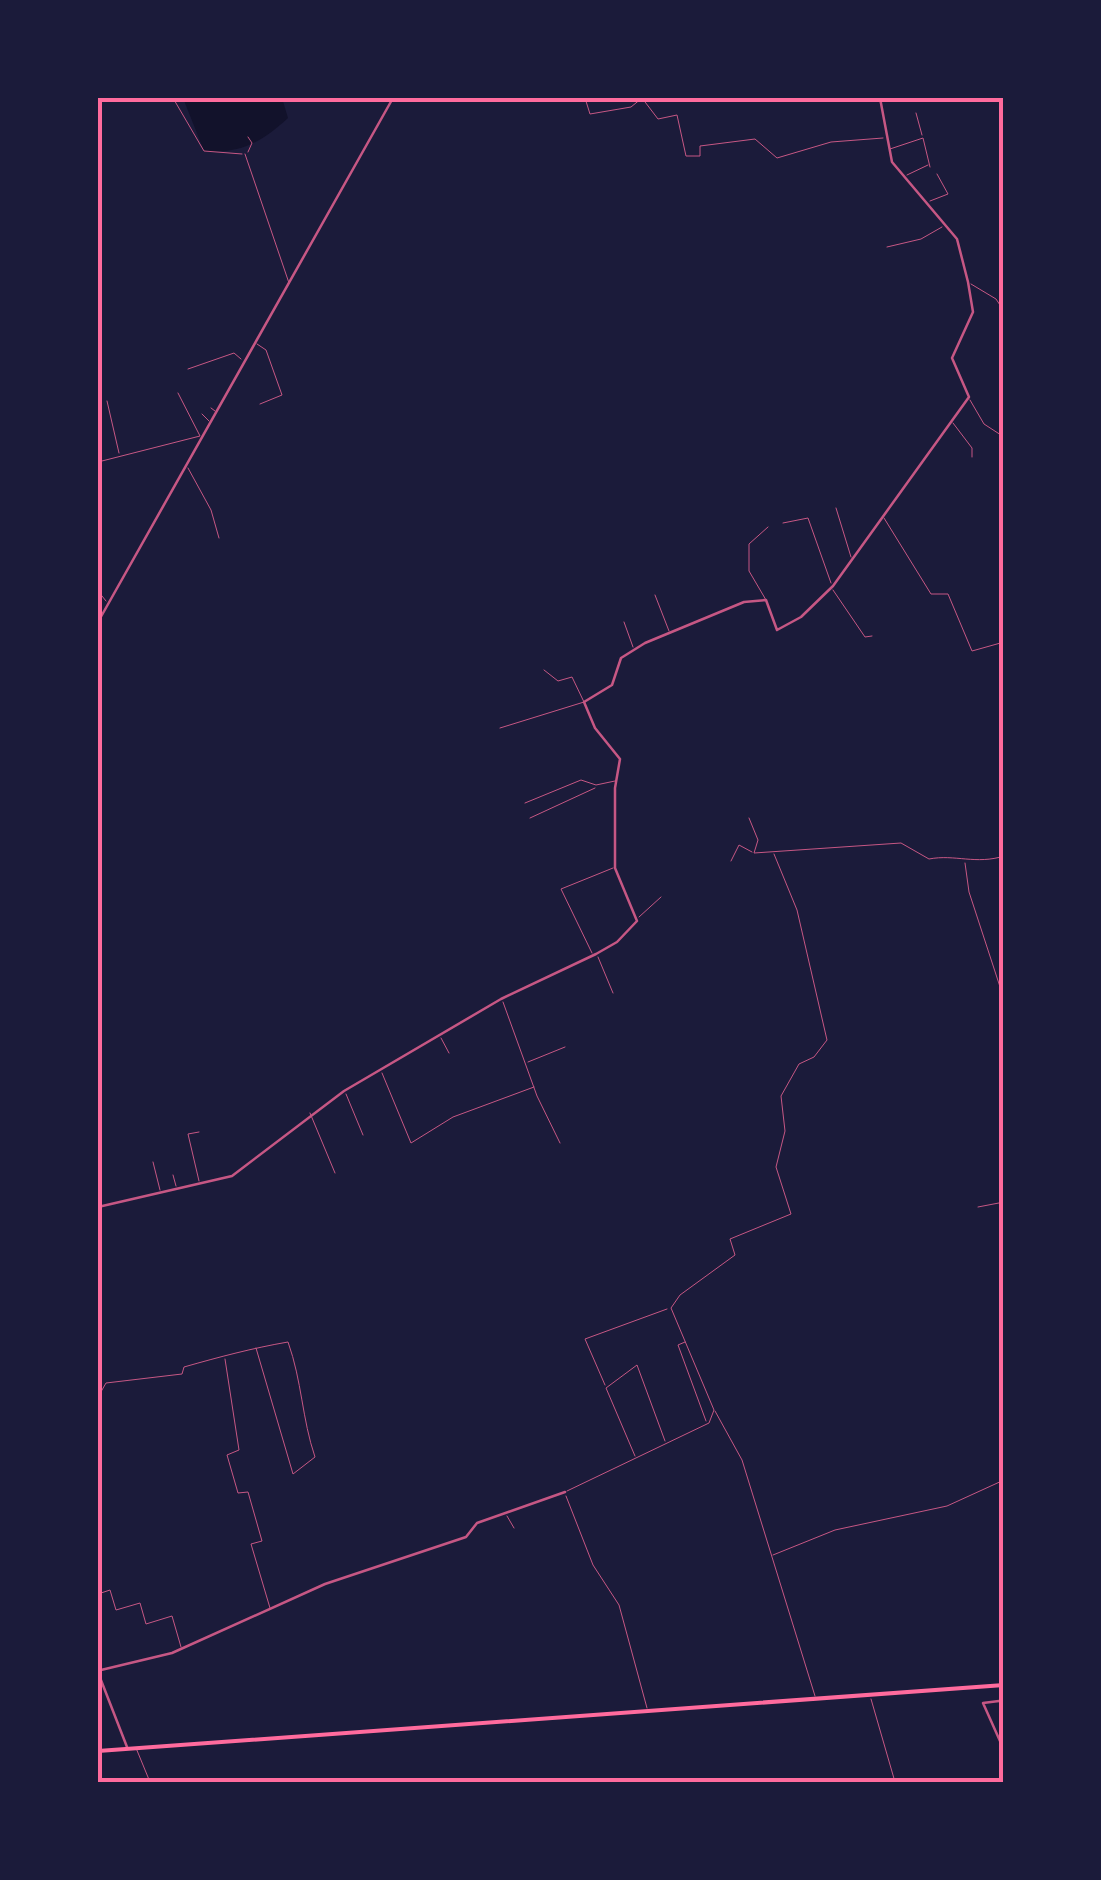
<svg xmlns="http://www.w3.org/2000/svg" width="1101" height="1880" font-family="Karla,sans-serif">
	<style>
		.water { fill: #12122b }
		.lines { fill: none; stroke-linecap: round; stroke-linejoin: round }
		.minor { stroke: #c65784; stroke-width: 1 }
		.tertiary { stroke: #c65784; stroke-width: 2.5 }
		.trunk { stroke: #ff6b9d; stroke-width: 4 }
		.neatline { fill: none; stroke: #ff6b9d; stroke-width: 4 }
	</style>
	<rect width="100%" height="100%" fill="#1b1b3a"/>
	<path class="water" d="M183 98H282L288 118C262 142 240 154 204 151Z"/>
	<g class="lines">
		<g class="minor">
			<path d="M173 98 204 151 242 154"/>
			<path d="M585 98 590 114 631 107 642 98 658 119 677 115 686 156H700V146L755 139 777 158 831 142 883 138"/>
			<path d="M916 113 922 135"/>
			<path d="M890 149 923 138 930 167"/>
			<path d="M248 152 252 143 248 137"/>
			<path d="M245 154 289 283"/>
			<path d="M907 175 928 165"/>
			<path d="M930 201 948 194 937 174"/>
			<path d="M887 247 921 239 942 227"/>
			<path d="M971 284 996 299 1004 311"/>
			<path d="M257 344 266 350 282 395 260 404"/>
			<path d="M188 369 234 353 241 359"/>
			<path d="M970 400 984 424 1004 437"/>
			<path d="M107 401 119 453"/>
			<path d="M211 408 215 411"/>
			<path d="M202 414 209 421"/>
			<path d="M953 423 972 448V457"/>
			<path d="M98 462 200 436 178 393"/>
			<path d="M188 468 211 510 219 538"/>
			<path d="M836 508 851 557"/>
			<path d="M884 518 931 594H948L972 651 1004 642"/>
			<path d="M783 523 808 518 831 583"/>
			<path d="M833 590 865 637 872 636"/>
			<path d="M98 591 106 601"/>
			<path d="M655 595 669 631"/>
			<path d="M766 600 749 571V544L768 527"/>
			<path d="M624 622 633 647"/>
			<path d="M500 728 584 702 572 677 558 681 544 670"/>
			<path d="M525 803 581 780 596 785 615 781"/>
			<path d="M530 818 595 788"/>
			<path d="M749 818 758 840 754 853 901 843 929 859C955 854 976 865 1004 856"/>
			<path d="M731 861 739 845 752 852"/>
			<path d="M965 863 969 892 1004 999"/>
			<path d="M639 917 661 897"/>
			<path d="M592 953 561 889 613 868"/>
			<path d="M598 957 613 993"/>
			<path d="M503 1002 537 1096 560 1143"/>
			<path d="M441 1038 449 1053"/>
			<path d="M528 1062 565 1047"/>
			<path d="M382 1073 411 1143 453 1117 534 1087"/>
			<path d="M346 1094 363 1135"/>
			<path d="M310 1113 335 1173"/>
			<path d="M199 1132 188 1134 199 1181"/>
			<path d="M153 1162 160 1190"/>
			<path d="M173 1175 176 1186"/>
			<path d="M978 1207 1004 1202"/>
			<path d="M685 1342 678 1345 706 1421"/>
			<path d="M225 1359 239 1450 227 1455 238 1493 248 1492 262 1541 251 1544 270 1608"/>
			<path d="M605 1385 585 1339 667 1309"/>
			<path d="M98 1397 106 1383 182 1374 184 1367C219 1357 253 1348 288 1342 302 1381 302 1419 315 1457L293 1474 256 1348"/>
			<path d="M715 1411 742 1460 815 1696"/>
			<path d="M635 1456 606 1388 637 1365 665 1441"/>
			<path d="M567 1491 709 1423 714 1410 671 1308 680 1295 735 1255 730 1239 791 1214 776 1167 785 1131 781 1096 799 1064 814 1057 827 1040 797 910 774 854"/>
			<path d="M566 1496 593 1565 619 1605 647 1708"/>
			<path d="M507 1516 514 1528"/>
			<path d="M773 1555 835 1530 947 1506 1004 1480"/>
			<path d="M98 1594 110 1590 116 1610 140 1603 146 1624 172 1616 181 1647"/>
			<path d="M871 1699 895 1782"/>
			<path d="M136 1748 150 1782"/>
		</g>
		<g class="tertiary">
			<path d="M98 622 393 98"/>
			<path d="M98 1207 232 1176 344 1091 501 999 596 954 617 942 637 921 615 868V788L620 759 595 728 584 702 612 685 621 658 645 643 744 602 766 600 777 630 801 617 833 586 969 397 952 358 973 312 968 282 957 239 892 162 880 98"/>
			<path d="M999 1701 983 1703 1004 1750"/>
			<path d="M127 1747 99 1675 101 1670 172 1653 325 1584 466 1537 477 1523 565 1492"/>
		</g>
		<path class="trunk" d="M98 1751 1004 1685"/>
	</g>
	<rect width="1101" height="1880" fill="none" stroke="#1b1b3a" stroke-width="200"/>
	<rect x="100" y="100" width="901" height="1680" class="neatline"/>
</svg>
